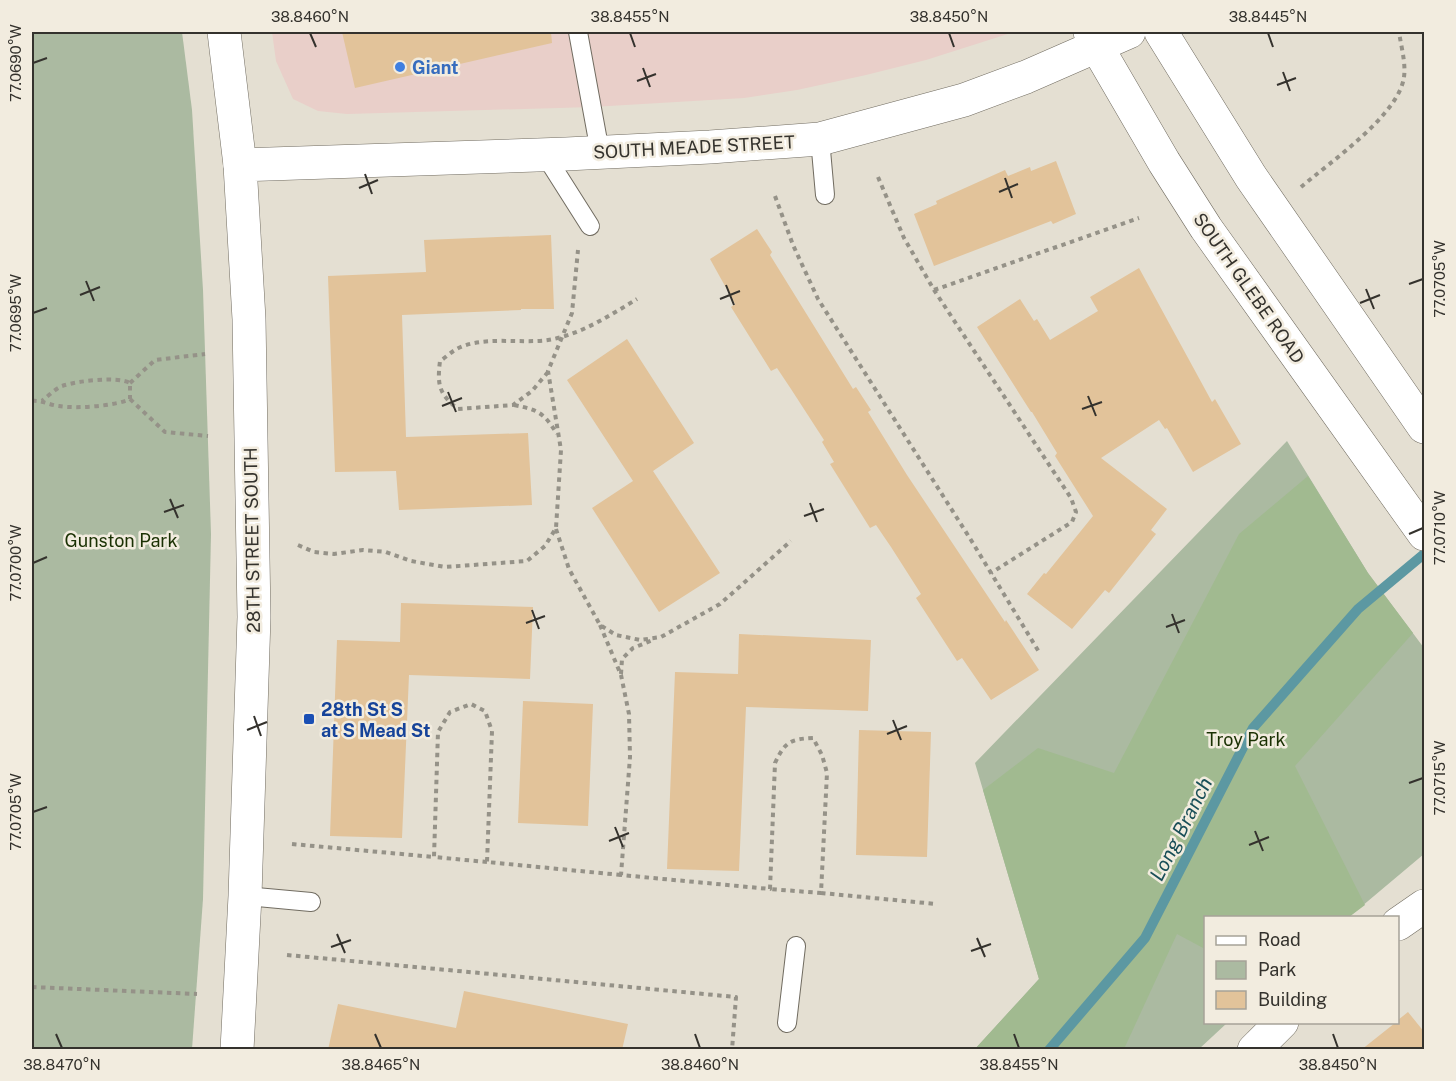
<svg xmlns="http://www.w3.org/2000/svg" width="1456" height="1081" font-family="'Public Sans',sans-serif">
	<style>
		.commercial { fill: #e9cfc9 }
		.green { fill: #abbaa1 }
		.forest { fill: #a1ba90 }
		.lines { fill: none; stroke-linecap: round; stroke-linejoin: round }
		.stream { stroke: #5c98a2; stroke-width: 10 }
		.building { fill: #e2c39a }
		.service-casing { stroke: #716c61; stroke-width: 20 }
		.minor-casing { stroke: #716c61; stroke-width: 34 }
		.tertiary-casing { stroke: #716c61; stroke-width: 34 }
		.primary-casing { stroke: #716c61; stroke-width: 34 }
		.path { stroke: #959288; stroke-width: 4; stroke-dasharray: 4.5 4.5; stroke-linecap: butt }
		.service { stroke: #fff; stroke-width: 18 }
		.minor { stroke: #fff; stroke-width: 33 }
		.tertiary { stroke: #fff; stroke-width: 33 }
		.primary { stroke: #fff; stroke-width: 33 }
		.ticks { fill: none; stroke: #34322d; stroke-width: 2 }
		.shop-dot { fill: #3f7fe0; stroke: #f2ecdf; stroke-width: 2 }
		.transit-dot { fill: #1a4fb4; stroke: #f2ecdf; stroke-width: 2 }
		.labels { text-anchor: middle; dominant-baseline: central; stroke-width: 5; stroke-linejoin: round; paint-order: stroke }
		.shop-label { font-size: 18px; font-weight: bold; fill: #366cbe; stroke: #f2ecdf; text-anchor: start }
		.street-label { font-size: 18px; fill: #34322d; stroke: #f2ecdf }
		.park-label { font-size: 18px; fill: #1a3103; stroke: #f2ecdf }
		.transit-label { font-size: 18px; font-weight: bold; fill: #164399; stroke: #f2ecdf; text-anchor: start }
		.water-label { font-size: 20px; font-style: italic; fill: #1a4f58; stroke: #f2ecdf }
		.neatline { fill: none; stroke: #34322d; stroke-width: 2 }
		.ticks-label { font-size: 15px; text-anchor: middle; fill: #34322d }
	</style>
	<rect width="100%" height="100%" fill="#e4dfd2"/>
	<path class="commercial" d="M272 32H1014L926 60 866 75 797 90 744 98 592 107 347 114 318 111 293 99 276 61Z"/>
	<g class="green">
		<path d="M32 32H182L192 110 203 290 211 534 203 899 192 1049H32Z"/>
		<path d="M1287 441 1368 573 1424 648V854L1349 917 1206 918V1022L1227 1023 1199 1049H975L1039 979 975 763Z"/>
	</g>
	<path class="forest" d="M1308 476 1368 573 1413 633 1295 766 1365 905 1349 917 1206 918 1205 949 1177 934 1124 1049H975L1039 979 983 790 1038 748 1114 773 1239 534Z"/>
	<g class="lines">
		<path class="stream" d="M1049 1050 1145 938 1253 728 1358 609 1424 554"/>
	</g>
	<g class="building">
		<path d="M342 32H551L552 43 355 88Z"/>
		<path d="M1056 161 1076 214 1053 224 1051 221 934 266 914 214 937 204 936 201 1005 170 1008 176 1030 167 1031 171Z"/>
		<path d="M757 229 772 252 770 255 853 389 856 387 871 410 868 412 907 475 1005 622 1006 620 1039 670 991 700 962 658 957 661 916 598 921 594 891 547 876 525 870 528 830 464 834 462 822 442 824 440 791 389 777 368 771 371 731 307 735 304 710 259Z"/>
		<path d="M551 235 554 309H521V310L402 315 406 437 528 433 532 505 399 510 396 471 335 472 328 276 426 272 424 240Z"/>
		<path d="M1139 268 1212 402 1215 399 1241 444 1193 472 1167 428 1165 429 1159 420 1101 458 1167 509 1151 530 1156 534 1109 593 1105 590 1072 629 1027 594 1044 573 1046 574 1093 516 1055 456 1057 453 1032 412H1031L977 327 1020 299 1034 321 1037 319 1050 340 1098 311 1090 297Z"/>
		<path d="M627 339 694 443 653 471 720 573 659 612 592 508 633 481 567 380Z"/>
		<path d="M401 603 533 607 530 679 409 675 402 838 330 836 337 640 400 642Z"/>
		<path d="M739 634 871 640 868 711 746 707 739 871 667 869 675 672 738 674Z"/>
		<path d="M523 701 593 704 588 826 518 823Z"/>
		<path d="M859 730 931 732 927 857 856 855Z"/>
		<path d="M464 991 628 1024 622 1050H328L338 1004 456 1028Z"/>
		<path d="M1408 1012 1425 1033V1050H1361L1395 1023H1398V1020Z"/>
	</g>
	<g class="lines">
		<g class="service-casing">
			<g id="service">
				<path d="M578 32 600 152"/>
				<path d="M820 139 825 195"/>
				<path d="M545 155 590 226"/>
				<path d="M245 896 311 902"/>
				<path d="M787 1023 796 946"/>
			</g>
		</g>
		<g class="minor-casing">
			<g id="minor">
				<path d="M224 32 240 165"/>
				<path d="M1398 924 1424 906"/>
				<path d="M1254 1050 1282 1022"/>
			</g>
		</g>
		<g class="tertiary-casing">
			<path id="tertiary" d="M237 1050 245 896 254 617 249 319 240 165 566 154 710 147 820 139 964 100 1026 77 1129 32"/>
		</g>
		<g class="primary-casing">
			<g id="primary">
				<path d="M1090 32 1097 47 1164 162 1206 228 1424 534"/>
				<path d="M1161 32 1251 177 1424 427"/>
			</g>
		</g>
		<g class="path">
			<path d="M878 177 904 238 934 290 1071 498 1076 512 1072 522 991 573"/>
			<path d="M1301 187C1329 163 1399 115 1404 77 1406 63 1401 46 1399 32"/>
			<path d="M775 196 793 245 818 299 971 540 1039 652"/>
			<path d="M934 290 1139 218"/>
			<path d="M548 372 532 391 513 405 458 409C439 394 437 385 440 361 445 358 450 353 455 350 480 335 520 344 548 340 580 335 609 316 637 299"/>
			<path d="M130 383 155 360 205 354"/>
			<path d="M130 399 165 432 208 436"/>
			<path d="M32 401C42 400 49 405 59 406 75 409 116 406 130 399V383C117 376 77 381 62 386 55 389 48 396 42 401"/>
			<path d="M514 405C539 410 544 413 557 434"/>
			<path d="M556 529 569 569 600 625 616 635 640 640 661 637 720 604 791 541"/>
			<path d="M298 545 314 552 334 554 363 550 386 552 411 561 445 567 527 561 545 546 556 528 561 450 548 371 572 313 578 250"/>
			<path d="M600 625 621 675 629 714 630 757 621 875 770 889 775 763C785 742 790 739 813 738L822 755 827 773 821 893 770 889"/>
			<path d="M621 674 622 659 633 648 653 640"/>
			<path d="M292 844 434 857"/>
			<path d="M487 862 434 857 438 732 450 712 471 704 485 711 492 731 487 862 621 875"/>
			<path d="M821 893 936 904"/>
			<path d="M287 955 736 997 732 1050"/>
			<path d="M32 987 197 994"/>
		</g>
		<use href="#service" class="service"/>
		<use href="#minor" class="minor"/>
		<use href="#tertiary" class="tertiary"/>
		<use href="#primary" class="primary"/>
	</g>
	<path class="ticks" d="M310 33 316 47M630 33 635 47M949 33 954 47M1268 33 1273 47M33 63 47 58M643 68 650 87M1283 72 1290 91M637 81 656 74M1277 85 1296 78M365 174 372 194M1005 178 1012 198M359 188 378 180M999 192 1018 184M86 281 94 301M1409 284 1423 279M726 285 734 305M1366 289 1374 309M80 295 100 287M720 299 740 291M1360 303 1380 295M33 313 47 308M448 392 456 412M1088 396 1096 416M442 406 462 398M1082 409 1102 402M170 499 178 518M810 503 817 522M164 512 184 505M804 516 824 509M1409 534 1423 528M33 563 47 557M532 610 539 629M1172 614 1179 633M526 623 545 616M1166 627 1185 620M254 716 261 736M893 720 901 740M247 730 267 722M887 734 907 726M1409 783 1423 778M33 812 47 807M615 827 623 847M1255 831 1263 851M609 841 629 833M1249 845 1269 837M337 934 345 953M977 938 985 957M331 947 351 940M971 951 991 944M56 1034 62 1048M375 1034 381 1048M695 1034 700 1048M1014 1034 1019 1048M1333 1034 1338 1048"/>
	<circle class="shop-dot" cx="400" cy="67" r="6"/>
	<rect class="transit-dot" x="303" y="713" width="12" height="12" rx="3"/>
	<g class="labels">
		<g class="shop-label">
			<text x="412" y="67">Giant</text>
		</g>
		<g class="street-label">
			<text transform="translate(694 147) rotate(-3)">SOUTH MEADE STREET</text>
			<text transform="translate(1249 288) rotate(55)">SOUTH GLEBE ROAD</text>
			<text transform="translate(252 540) rotate(-91)">28TH STREET SOUTH</text>
		</g>
		<g class="park-label">
			<text x="121" y="540">Gunston Park</text>
			<text x="1246" y="739">Troy Park</text>
		</g>
		<g class="transit-label">
			<text x="321" y="709">28th St S<tspan x="321" dy="21">at S Mead St</tspan></text>
		</g>
		<g class="water-label">
			<text transform="translate(1181 829) rotate(-63)">Long Branch</text>
		</g>
	</g>
	<rect width="1456" height="1081" fill="none" stroke="#f2ecdf" stroke-width="66"/>
	<rect x="1204" y="916" width="195" height="108" fill="#f2ecdf" stroke="#a6a298" stroke-width="1.5"/>
	<rect x="1216" y="936" width="30" height="9" fill="#ffffff" stroke="#a6a298" stroke-width="1.5"/>
	<text x="1258" y="946" font-size="18" fill="#34322d">Road</text>
	<rect x="1216" y="961" width="30" height="18" fill="#abbaa1" stroke="#a6a298" stroke-width="1.5"/>
	<text x="1258" y="976" font-size="18" fill="#34322d">Park</text>
	<rect x="1216" y="991" width="30" height="18" fill="#e2c39a" stroke="#a6a298" stroke-width="1.5"/>
	<text x="1258" y="1006" font-size="18" fill="#34322d">Building</text>
	<rect x="33" y="33" width="1390" height="1015" class="neatline"/>
	<g class="ticks-label">
		<text x="310" y="22">38.8460°N</text>
		<text x="630" y="22">38.8455°N</text>
		<text x="949" y="22">38.8450°N</text>
		<text x="1268" y="22">38.8445°N</text>
		<text transform="translate(16 63) rotate(-90)" y="5">77.0690°W</text>
		<text transform="translate(1440 279) rotate(-90)" y="5">77.0705°W</text>
		<text transform="translate(16 313) rotate(-90)" y="5">77.0695°W</text>
		<text transform="translate(1440 528) rotate(-90)" y="5">77.0710°W</text>
		<text transform="translate(16 563) rotate(-90)" y="5">77.0700°W</text>
		<text transform="translate(1440 778) rotate(-90)" y="5">77.0715°W</text>
		<text transform="translate(16 812) rotate(-90)" y="5">77.0705°W</text>
		<text x="62" y="1070">38.8470°N</text>
		<text x="381" y="1070">38.8465°N</text>
		<text x="700" y="1070">38.8460°N</text>
		<text x="1019" y="1070">38.8455°N</text>
		<text x="1338" y="1070">38.8450°N</text>
	</g>
</svg>
